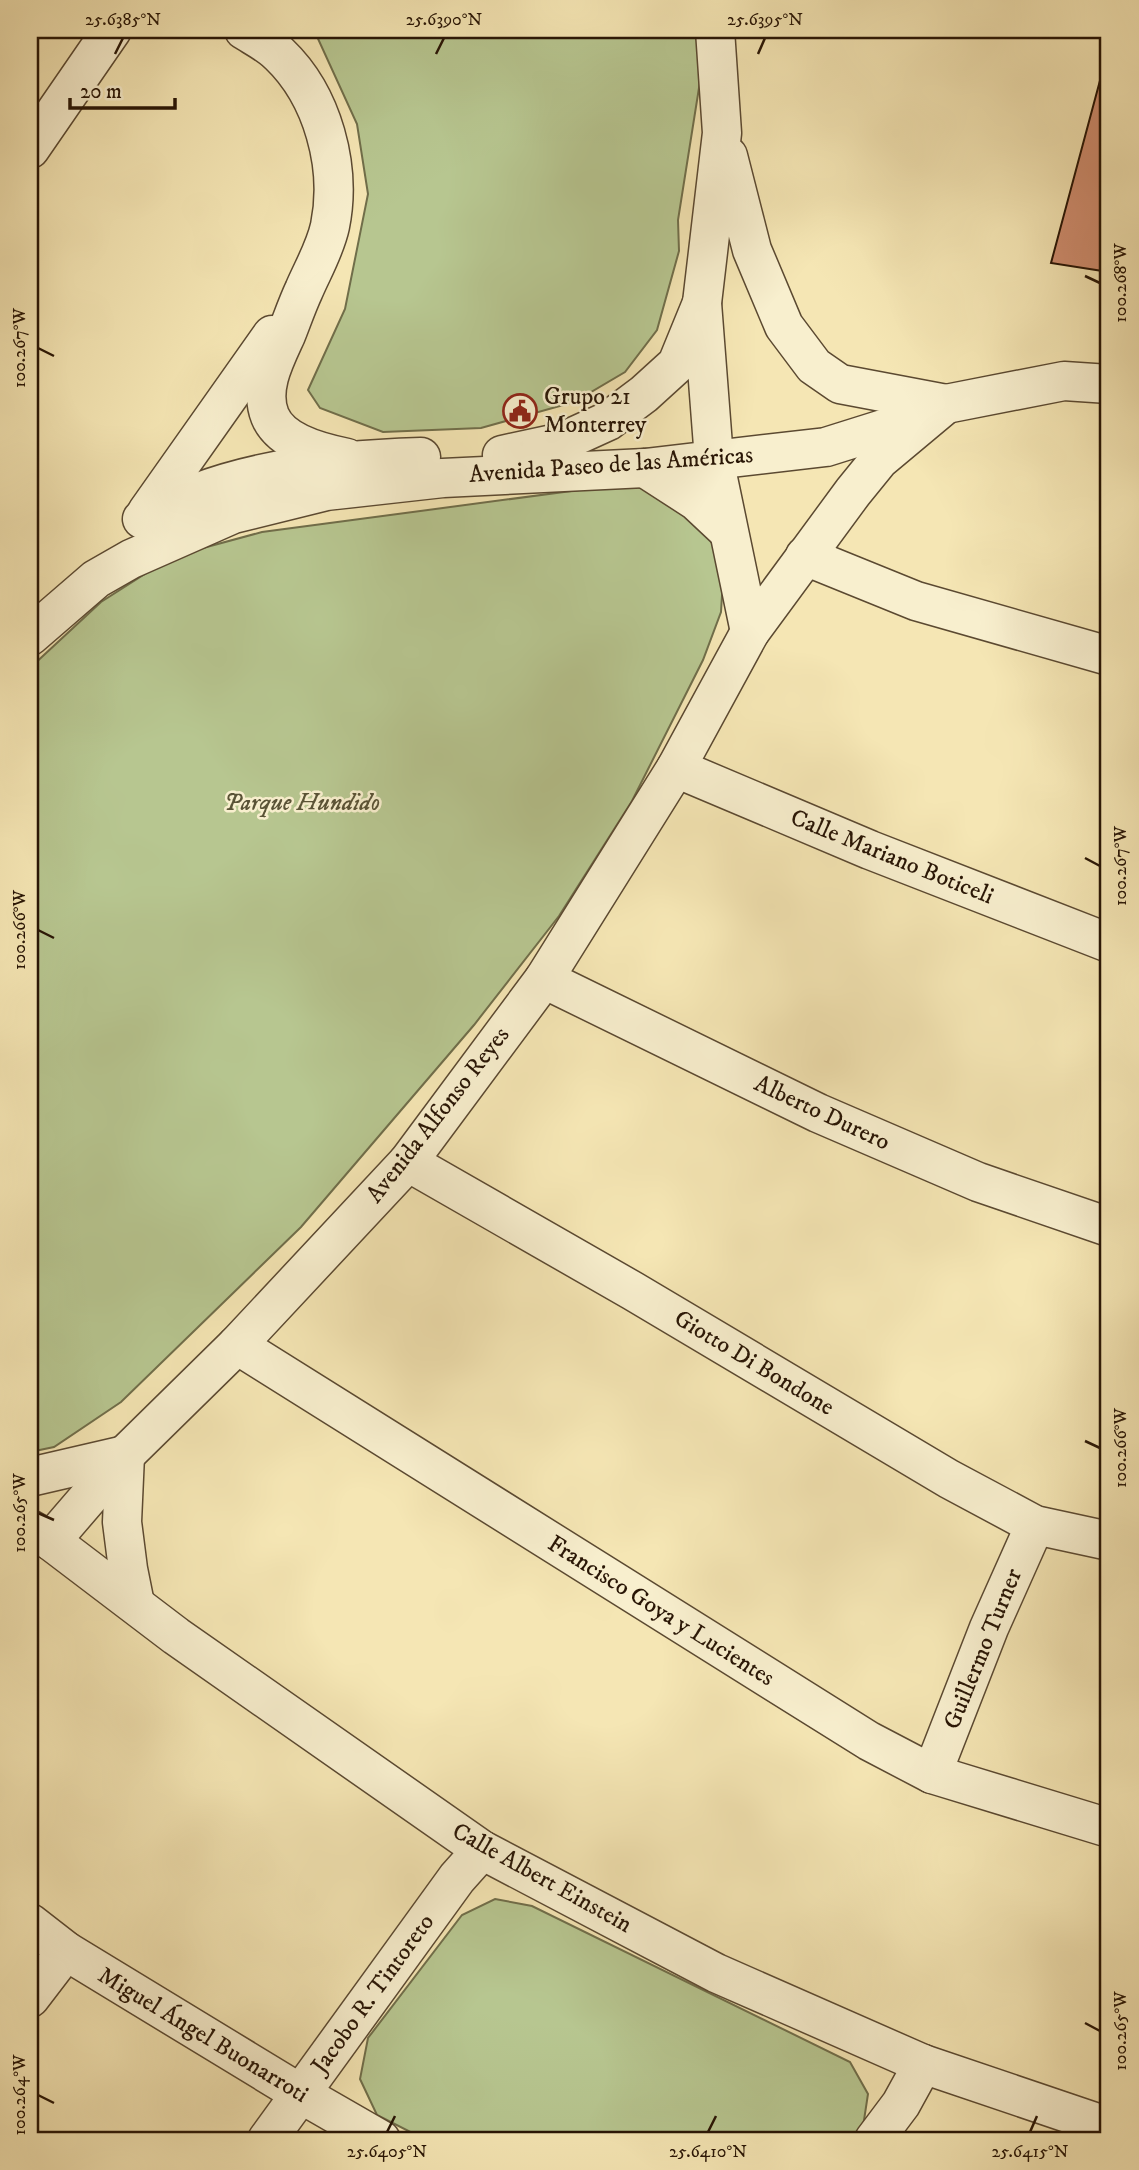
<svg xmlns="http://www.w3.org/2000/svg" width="1139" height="2170" font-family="'IM FELL DW Pica',serif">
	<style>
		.green { fill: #b7c690; stroke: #706e4a; stroke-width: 2 }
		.building { fill: #cf8d6f; stroke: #281505; stroke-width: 2 }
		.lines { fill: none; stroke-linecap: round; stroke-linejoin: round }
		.minor-casing { stroke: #5b4931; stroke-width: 41 }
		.minor { stroke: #f8efce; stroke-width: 38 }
		.ticks { fill: none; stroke: #281505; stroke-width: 2.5 }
		.labels { text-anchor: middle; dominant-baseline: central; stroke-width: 5; stroke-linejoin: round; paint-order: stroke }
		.poi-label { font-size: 24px; fill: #281505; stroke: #f8efce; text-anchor: start }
		.street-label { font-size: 24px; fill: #281505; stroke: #f8efce }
		.park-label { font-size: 24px; font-style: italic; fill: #5a5336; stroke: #f8efce }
		.neatline { fill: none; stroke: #281505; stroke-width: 2.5 }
		.ticks-label { font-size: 18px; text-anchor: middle; fill: #281505 }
	</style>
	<rect width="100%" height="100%" fill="#f5e6b4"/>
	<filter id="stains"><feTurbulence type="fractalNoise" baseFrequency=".00286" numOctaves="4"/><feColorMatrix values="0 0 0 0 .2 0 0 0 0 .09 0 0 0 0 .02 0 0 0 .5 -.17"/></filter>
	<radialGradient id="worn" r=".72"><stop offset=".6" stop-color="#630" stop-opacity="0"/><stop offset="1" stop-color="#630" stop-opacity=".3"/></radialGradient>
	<g class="green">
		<path d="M314 30H695L702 69 678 220 679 251 657 330 625 372 574 402 481 428 383 432 320 408 308 390 345 309 368 194 357 124Z"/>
		<path d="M639 482 711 528 724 563 721 612 703 660 632 801 559 916 474 1025 301 1227 121 1402 54 1447 30 1452V668L101 602 148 572 192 551 262 532Z"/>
		<path d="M495 1899 532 1906 850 2062 868 2094 861 2140H426L377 2115 360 2079 368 2038 462 1915Z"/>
	</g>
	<path class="building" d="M1109 47V272L1051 263Z"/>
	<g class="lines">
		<g class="minor-casing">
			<g id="minor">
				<path d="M244 30C255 37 269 44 279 54 323 96 342 167 330 226 325 249 313 269 304 290 297 305 292 320 286 335 275 359 259 389 270 416 281 443 322 453 347 458"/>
				<path d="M715 30 722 133 702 303 714 459 750 632"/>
				<path d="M30 149 112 30"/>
				<path d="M728 156 752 250 784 326 814 366 840 384 946 404"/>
				<path d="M502 455 562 442 608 421 644 394 677 364 702 303"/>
				<path d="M645 468 696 501 728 531"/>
				<path d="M147 512 272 335"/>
				<path d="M142 519C224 470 327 460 421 457"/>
				<path d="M805 556 916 601 1109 656"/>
				<path d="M30 636 96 579 131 559 233 514 326 491 443 478 645 468 826 447 896 425 946 404 1064 381 1109 384"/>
				<path d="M676 768 870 850 1109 943"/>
				<path d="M544 979 818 1113 978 1182 1109 1227"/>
				<path d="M408 1162 633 1291 949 1479 1035 1525 1109 1541"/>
				<path d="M237 1345 869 1741 932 1774 1109 1828"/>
				<path d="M30 1477 125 1455 122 1522 128 1569 135 1604"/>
				<path d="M30 1529 51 1541 176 1636 482 1850 716 1973 923 2064 1109 2127"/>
				<path d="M51 1541 125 1455 237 1345 408 1162 544 979 676 768 750 632 853 492 879 460 946 404"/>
				<path d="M932 1774 989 1628 1035 1525"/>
				<path d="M30 1923 66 1951 301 2094 381 2140"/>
				<path d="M30 1998 66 1951"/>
				<path d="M267 2140 457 1878 482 1850"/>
				<path d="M874 2140 901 2104 923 2064"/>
			</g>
		</g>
		<use href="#minor" class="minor"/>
	</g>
	<path class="ticks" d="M115 54 123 38M436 54 444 38M758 54 765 38M1085 276 1100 283M38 348 54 356M1085 858 1100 866M38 930 54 938M1085 1441 1100 1448M38 1513 54 1520M1085 2023 1100 2031M38 2095 54 2103M387 2132 395 2116M708 2132 716 2116M1030 2132 1037 2116"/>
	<defs>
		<g id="civic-ring" transform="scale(1.75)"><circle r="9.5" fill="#f8efce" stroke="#8f2418" stroke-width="1.5"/><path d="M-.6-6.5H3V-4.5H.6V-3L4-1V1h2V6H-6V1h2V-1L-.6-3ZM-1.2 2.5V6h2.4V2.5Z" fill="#8f2418"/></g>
	</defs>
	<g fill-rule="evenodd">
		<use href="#civic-ring" x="520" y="411"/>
	</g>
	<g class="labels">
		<g class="poi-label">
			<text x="544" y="397">Grupo 21<tspan x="544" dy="28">Monterrey</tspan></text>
		</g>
		<g class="street-label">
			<text transform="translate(611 465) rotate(-4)">Avenida Paseo de las Américas</text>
			<text transform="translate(892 857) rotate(22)">Calle Mariano Boticeli</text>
			<text transform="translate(822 1113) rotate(25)">Alberto Durero</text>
			<text transform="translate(438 1115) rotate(-52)">Avenida Alfonso Reyes</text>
			<text transform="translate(754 1363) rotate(31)">Giotto Di Bondone</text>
			<text transform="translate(661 1611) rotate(32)">Francisco Goya y Lucientes</text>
			<text transform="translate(983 1649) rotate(-68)">Guillermo Turner</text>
			<text transform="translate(542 1878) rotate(29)">Calle Albert Einstein</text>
			<text transform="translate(373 1994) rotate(-54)">Jacobo R. Tintoreto</text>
			<text transform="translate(203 2035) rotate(31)">Miguel Ángel Buonarroti</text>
		</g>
		<g class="park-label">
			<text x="302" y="803">Parque Hundido</text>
		</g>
	</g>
	<rect width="1139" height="2170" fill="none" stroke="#f5e6b4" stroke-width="77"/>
	<path d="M70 98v10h105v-10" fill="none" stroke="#281505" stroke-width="3.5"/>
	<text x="80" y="98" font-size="21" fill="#281505" stroke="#f8efce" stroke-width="5" paint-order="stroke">20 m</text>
	<rect x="38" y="38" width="1062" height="2094" class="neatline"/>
	<g class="ticks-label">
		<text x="123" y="25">25.6385°N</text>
		<text x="444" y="25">25.6390°N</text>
		<text x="765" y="25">25.6395°N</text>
		<text transform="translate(1120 283) rotate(-90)" y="6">100.268°W</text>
		<text transform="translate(19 348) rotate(-90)" y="6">100.267°W</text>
		<text transform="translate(1120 866) rotate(-90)" y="6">100.267°W</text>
		<text transform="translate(19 930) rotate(-90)" y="6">100.266°W</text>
		<text transform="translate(1120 1448) rotate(-90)" y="6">100.266°W</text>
		<text transform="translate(19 1513) rotate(-90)" y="6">100.265°W</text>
		<text transform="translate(1120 2031) rotate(-90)" y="6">100.265°W</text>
		<text transform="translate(19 2095) rotate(-90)" y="6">100.264°W</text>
		<text x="387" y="2157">25.6405°N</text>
		<text x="708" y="2157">25.6410°N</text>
		<text x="1030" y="2157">25.6415°N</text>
	</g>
	<rect width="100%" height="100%" filter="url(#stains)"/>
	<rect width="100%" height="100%" fill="url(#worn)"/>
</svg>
